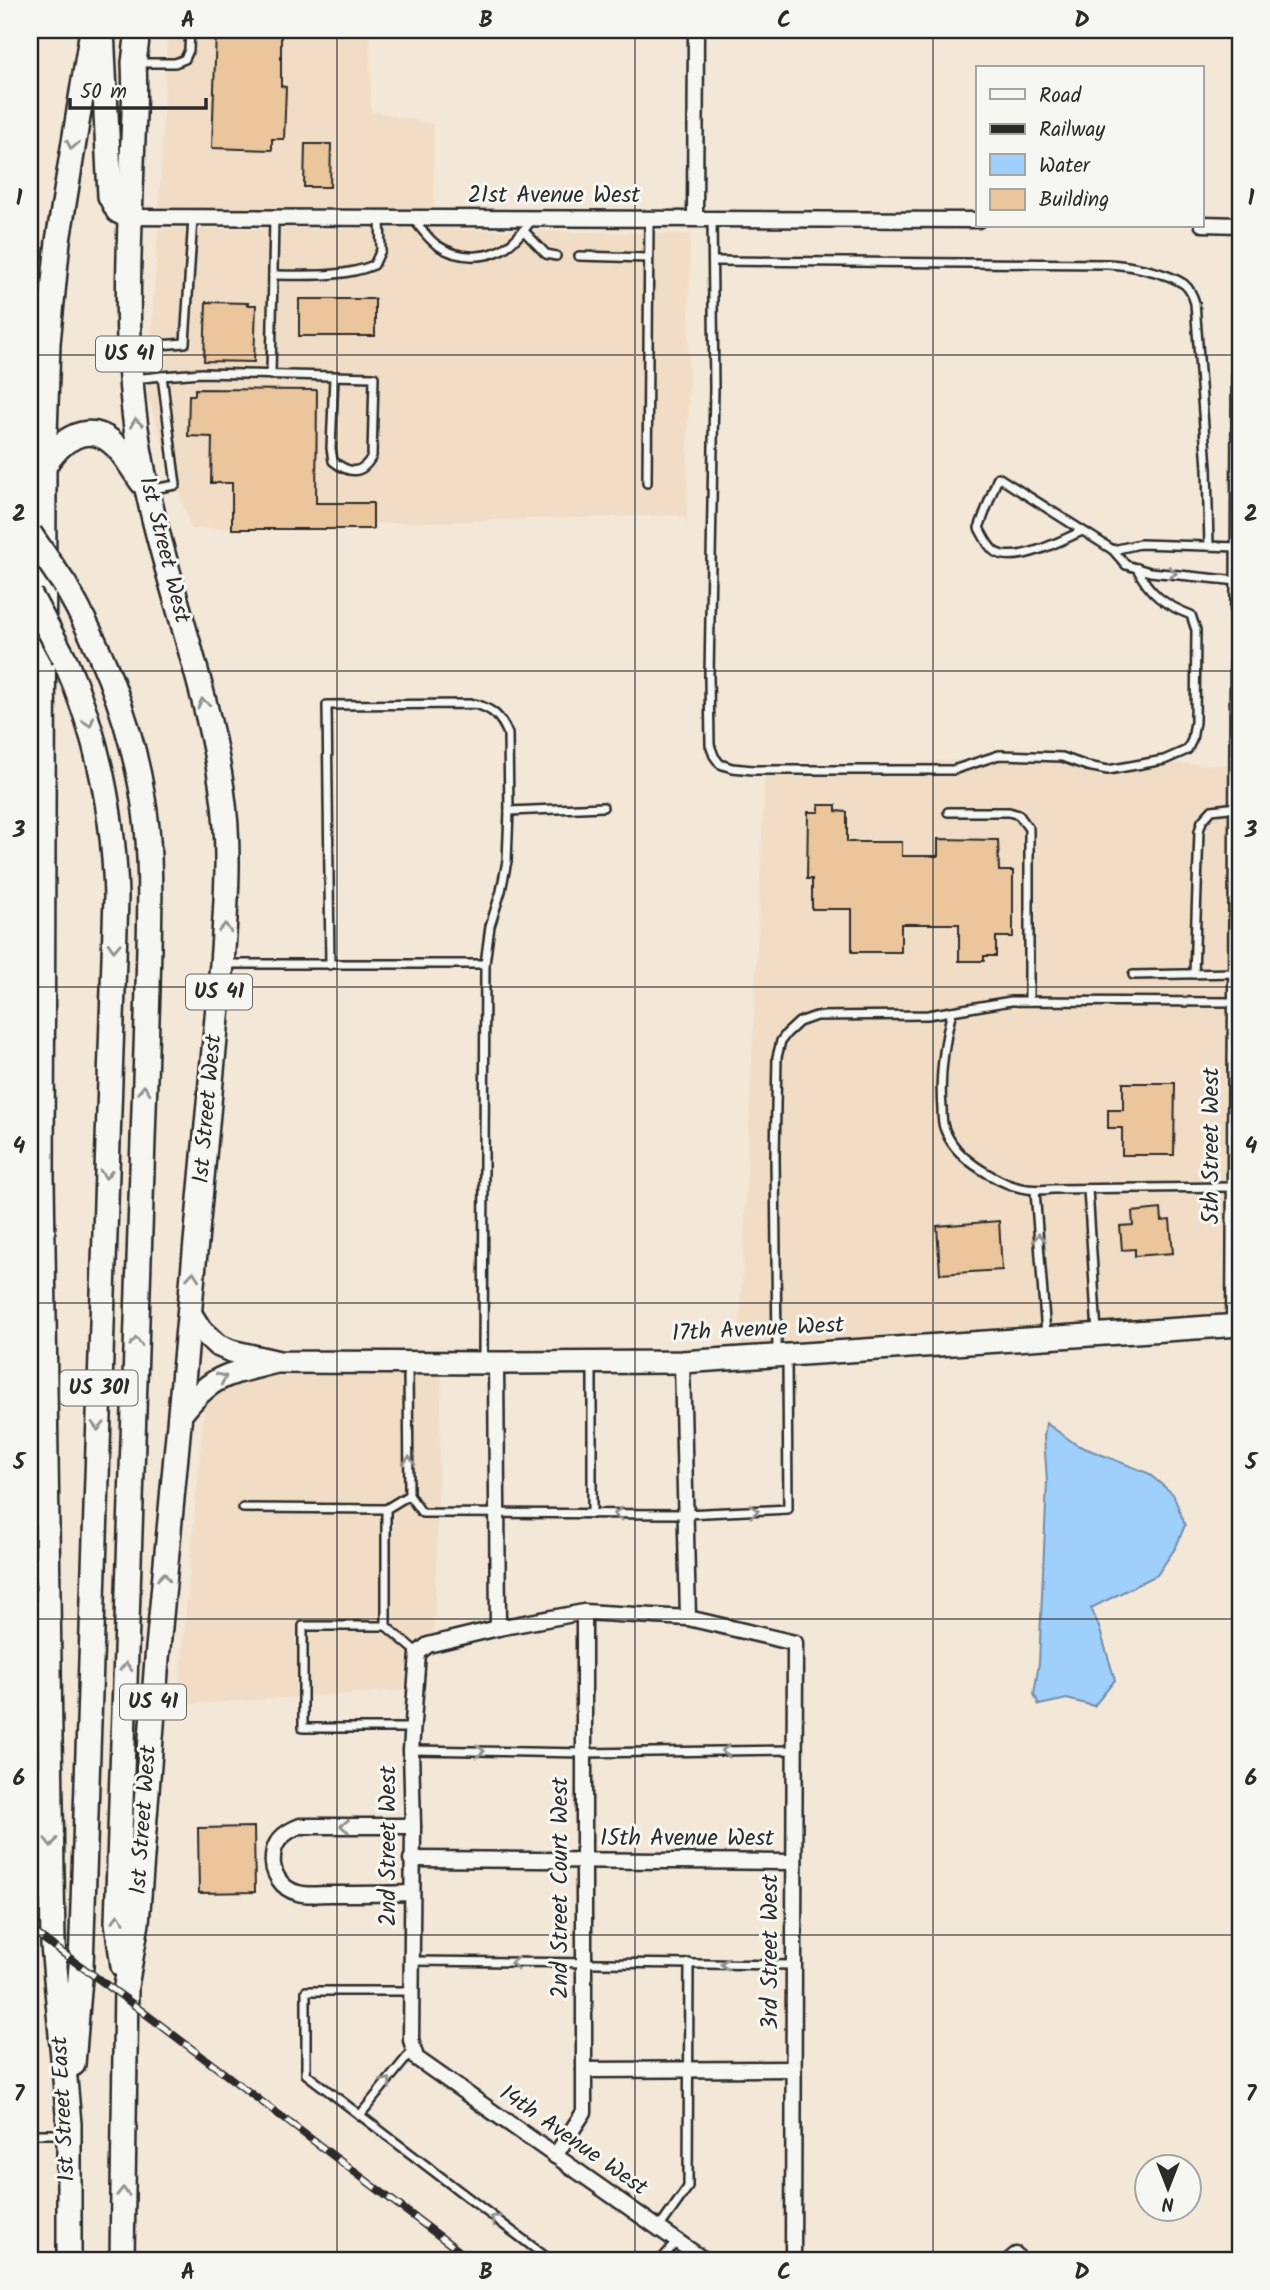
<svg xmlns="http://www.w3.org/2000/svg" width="1270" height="2290" font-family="Kalam,sans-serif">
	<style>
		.built { fill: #f1ddc6 }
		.water { fill: #9fcffb; stroke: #718da8; stroke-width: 2 }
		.building { fill: #ebc59b; stroke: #2b2b2b; stroke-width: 2 }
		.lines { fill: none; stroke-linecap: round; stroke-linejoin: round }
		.lane-casing { stroke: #2b2b2b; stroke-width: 12 }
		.street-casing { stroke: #2b2b2b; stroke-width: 19 }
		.secondary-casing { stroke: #2b2b2b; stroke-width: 26 }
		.primary-casing { stroke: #2b2b2b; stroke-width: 28 }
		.lane { stroke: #f6f6f2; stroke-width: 7 }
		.street { stroke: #f6f6f2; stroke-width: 14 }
		.secondary { stroke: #f6f6f2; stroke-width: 21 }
		.primary { stroke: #f6f6f2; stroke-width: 23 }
		.rail-casing { stroke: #2b2b2b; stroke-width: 8 }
		.rail { stroke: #f6f6f2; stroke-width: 5; stroke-dasharray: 16; stroke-linecap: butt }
		.primary-bridge-casing { stroke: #2b2b2b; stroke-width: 28; stroke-linecap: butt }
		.primary-bridge { stroke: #f6f6f2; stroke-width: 23 }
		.oneway { stroke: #90908e }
		.grid { fill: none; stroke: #2b2b2b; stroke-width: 2; stroke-opacity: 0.55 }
		.labels { text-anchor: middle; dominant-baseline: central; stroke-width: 6; stroke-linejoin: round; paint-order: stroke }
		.shield { fill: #f6f6f2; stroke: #686867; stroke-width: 2 }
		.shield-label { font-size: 21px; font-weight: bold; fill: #2b2b2b }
		.street-label { font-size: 23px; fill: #2b2b2b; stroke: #f6f6f2 }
		.neatline { fill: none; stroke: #2b2b2b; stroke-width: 2.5 }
		.grid-label { font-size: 23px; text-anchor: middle; font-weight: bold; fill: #2b2b2b }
	</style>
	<rect width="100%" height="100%" fill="#f3e7d8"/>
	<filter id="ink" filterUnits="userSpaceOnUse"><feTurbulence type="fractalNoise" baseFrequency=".0143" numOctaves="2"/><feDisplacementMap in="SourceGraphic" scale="14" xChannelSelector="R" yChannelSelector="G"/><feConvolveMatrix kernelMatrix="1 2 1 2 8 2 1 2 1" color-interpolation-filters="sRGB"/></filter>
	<g filter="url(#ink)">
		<g class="built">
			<path d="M167 30H370L371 111 433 124 434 208H159Z"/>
			<path d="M158 229H434L690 234 687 528 685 519 678 515 191 529 147 395Z"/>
			<path d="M993 759 1228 765 1224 1315 739 1347 765 768Z"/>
			<path d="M286 1372 442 1374 434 1633 426 1635 415 1642 409 1641 408 1646 405 1649 408 1655 406 1690 178 1705 205 1395 218 1387 279 1373 286 1374Z"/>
		</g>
		<path class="water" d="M1046 1423 1077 1445 1148 1473 1173 1494 1185 1525 1176 1547 1157 1575 1091 1608 1099 1627 1115 1680 1094 1706 1067 1699 1039 1705 1034 1694 1039 1663 1047 1481 1044 1437Z"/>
		<g class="building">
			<path d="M216 30H281V86L286 87 284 139H272V150L212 148Z"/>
			<path d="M305 144H331L330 187H304Z"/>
			<rect x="299" y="299" width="76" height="37"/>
			<path d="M206 302 248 303 247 305H256L254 362 204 361Z"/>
			<path d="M195 389 317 390 316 503H373V529H232V483H211L212 437 188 436 189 395H195Z"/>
			<path d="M819 805H836V811L847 812V842H902V856H938V839L998 840 999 871H1013V937H996V956H984V961H959V924H901V952H852V909H812V879H807L808 812H819Z"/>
			<path d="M1123 1083H1175L1174 1155H1122V1128H1108V1110H1123Z"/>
			<path d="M1161 1209 1162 1221 1170 1220 1173 1253 1135 1256V1249L1122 1250 1120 1226 1133 1225 1132 1212Z"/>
			<path d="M999 1221 1002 1270 940 1274 937 1226Z"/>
			<path d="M254 1827 255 1892 199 1893 198 1828Z"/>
		</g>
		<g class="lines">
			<g class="lane-casing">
				<g id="lane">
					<path d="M136 63H175L185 59 189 50 190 30"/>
					<path d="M712 218 714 388 709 676 710 745 714 756 720 764 732 768 753 770H953L999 755 1062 757 1087 766 1108 770 1164 760 1187 750 1192 740 1195 722 1196 630 1191 615C1165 605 1149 594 1137 568"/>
					<path d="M414 220C421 228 428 239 437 245 458 260 490 260 510 244 519 237 526 227 533 219"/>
					<path d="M523 230 546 254 556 256"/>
					<path d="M579 256 648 258"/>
					<path d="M713 261 1108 264C1129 265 1166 272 1184 284 1190 289 1193 296 1195 303L1207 468 1209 546"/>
					<path d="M273 275C307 275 342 278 374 265L381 250 380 218"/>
					<path d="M132 347 185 343 193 218"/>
					<path d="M271 375 274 218"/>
					<path d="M162 376 202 373 374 377 372 456C362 475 349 474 333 461L331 448 334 377"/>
					<path d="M133 379 162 376 176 485 152 489"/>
					<path d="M647 483 649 219"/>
					<path d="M1082 531C1062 540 1014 566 994 551 987 545 983 535 979 528L998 477 1113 550 1126 565 1150 572 1238 581"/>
					<path d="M1113 550 1140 544 1238 547"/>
					<path d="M509 811 603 807"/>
					<path d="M948 812H1009L1019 815 1029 829V1001"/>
					<path d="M226 964H485"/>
					<path d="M330 965 327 705 475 704C493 709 501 717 508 734L509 811 507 861 501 891 490 926 485 964 483 1359"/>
					<path d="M1194 974 1199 831 1202 821 1212 810 1237 807"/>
					<path d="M1133 975 1236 973"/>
					<path d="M952 1011C944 1044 939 1075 942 1108 942 1115 942 1124 945 1130 953 1151 971 1164 990 1175 1010 1187 1028 1192 1052 1189L1234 1187"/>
					<path d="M1088 1189 1097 1333"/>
					<path d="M1035 1191 1046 1334"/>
					<path d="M777 1352 775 1156 777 1057 781 1041 786 1034 799 1022 816 1016 928 1015 1011 1001 1235 1002"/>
					<path d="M592 1364V1514"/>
					<path d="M408 1367 409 1495 422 1513 686 1514 788 1509 787 1358"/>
					<path d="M243 1508 386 1509V1626L418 1653"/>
					<path d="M386 1509 409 1495"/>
					<path d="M386 1626H303V1728H413"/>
					<path d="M30 1674H47"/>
					<path d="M411 1750 584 1753 794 1750"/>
					<path d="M411 1961 793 1965"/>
					<path d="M411 1991H306V2074L550 2260"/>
					<path d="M360 2115 412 2051"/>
					<path d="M30 2134H64"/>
					<path d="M659 2228 688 2187 689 1963"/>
					<path d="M661 2260 677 2241"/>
				</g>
			</g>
			<g class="street-casing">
				<g id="street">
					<path d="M130 217 978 220"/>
					<path d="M695 218 696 30"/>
					<path d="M1202 224 1240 225"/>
					<path d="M1234 1325 1240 337"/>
					<path d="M682 1362 688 1618"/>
					<path d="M496 1363 498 1628"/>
					<path d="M411 1859 794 1862"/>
					<path d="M411 1893C384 1894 357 1894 330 1894 320 1894 307 1896 298 1893 281 1889 271 1872 273 1856 274 1840 287 1831 300 1826H413"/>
					<path d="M584 2070 793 2069"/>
					<path d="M555 2156 584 2112V1612"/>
					<path d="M704 2260 416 2058 411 2040 413 1826 411 1750 418 1653 428 1645 498 1628 584 1612 688 1618 795 1643 793 2260"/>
					<path d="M1010 2260 1016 2255"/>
				</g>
			</g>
			<g class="secondary-casing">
				<g id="secondary">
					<path d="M189 1311 201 1330 217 1345 231 1351 279 1362 496 1363 682 1362 1240 1325"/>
					<path d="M179 1417C211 1375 225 1375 273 1363"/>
				</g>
			</g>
			<g class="primary-casing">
				<g id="primary">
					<path d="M102 30 110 196 118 211 130 217"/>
					<path d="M44 466C60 441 88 418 116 446 126 456 133 470 142 482"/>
					<path d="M65 585C108 660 138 741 147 828 152 881 149 936 148 989L117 1923 123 1966"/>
					<path d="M64 658C98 735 114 813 116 897L81 1966 73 2064"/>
					<path d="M69 2260V2124L53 1945 42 1179 44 466 48 343 58 241 92 30"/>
					<path d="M122 2260 126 1986 137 1923 157 1659 222 964C226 905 231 848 222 789 204 667 153 551 136 428 124 340 129 252 132 163 133 130 136 96 134 63L138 30"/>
				</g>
			</g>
			<use href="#lane" class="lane"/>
			<use href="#street" class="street"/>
			<use href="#secondary" class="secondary"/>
			<use href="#primary" class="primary"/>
			<g class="rail-casing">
				<path id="rail" d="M30 1929 126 1999 471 2260"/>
			</g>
			<use href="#rail" class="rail"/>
			<g class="primary-bridge-casing">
				<g id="primary-bridge">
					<path d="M30 534 65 585"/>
					<path d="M30 595 64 658"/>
				</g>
			</g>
			<use href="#primary-bridge" class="primary-bridge"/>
		</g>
		<defs><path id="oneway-chevron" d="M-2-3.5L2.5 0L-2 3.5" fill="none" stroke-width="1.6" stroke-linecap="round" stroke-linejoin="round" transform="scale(1.75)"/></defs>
		<g class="oneway">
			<use href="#oneway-chevron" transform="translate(72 145) rotate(100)"/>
			<use href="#oneway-chevron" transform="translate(136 423) rotate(-98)"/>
			<use href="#oneway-chevron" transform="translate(1172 573) rotate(5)"/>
			<use href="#oneway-chevron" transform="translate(203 703) rotate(-105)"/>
			<use href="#oneway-chevron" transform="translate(89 722) rotate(72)"/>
			<use href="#oneway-chevron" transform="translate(225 928) rotate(-86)"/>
			<use href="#oneway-chevron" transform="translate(114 947) rotate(92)"/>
			<use href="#oneway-chevron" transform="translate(144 1090) rotate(-88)"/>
			<use href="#oneway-chevron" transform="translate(106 1174) rotate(92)"/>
			<use href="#oneway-chevron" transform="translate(1039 1238) rotate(-95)"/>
			<use href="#oneway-chevron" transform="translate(193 1276) rotate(-85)"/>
			<use href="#oneway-chevron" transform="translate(136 1342) rotate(-88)"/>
			<use href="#oneway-chevron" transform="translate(222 1378) rotate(-24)"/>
			<use href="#oneway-chevron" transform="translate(98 1426) rotate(92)"/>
			<use href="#oneway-chevron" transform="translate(409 1461) rotate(-90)"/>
			<use href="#oneway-chevron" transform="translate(754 1511) rotate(-3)"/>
			<use href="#oneway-chevron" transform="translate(618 1514) rotate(180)"/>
			<use href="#oneway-chevron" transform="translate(164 1577) rotate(-85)"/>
			<use href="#oneway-chevron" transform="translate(126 1667) rotate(-88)"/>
			<use href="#oneway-chevron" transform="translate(480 1751) rotate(1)"/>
			<use href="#oneway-chevron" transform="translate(726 1751) rotate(179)"/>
			<use href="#oneway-chevron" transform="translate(345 1826) rotate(180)"/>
			<use href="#oneway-chevron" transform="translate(51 1842) rotate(89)"/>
			<use href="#oneway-chevron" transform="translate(118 1919) rotate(-91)"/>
			<use href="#oneway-chevron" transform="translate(515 1963) rotate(-179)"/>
			<use href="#oneway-chevron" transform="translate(725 1964) rotate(-179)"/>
			<use href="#oneway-chevron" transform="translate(387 2082) rotate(-51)"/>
			<use href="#oneway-chevron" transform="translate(123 2192) rotate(-89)"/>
			<use href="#oneway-chevron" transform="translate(495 2219) rotate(-143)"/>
		</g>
	</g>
	<path class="grid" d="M337 30V2260M635 30V2260M933 30V2260M30 355H1240M30 671H1240M30 987H1240M30 1303H1240M30 1619H1240M30 1935H1240"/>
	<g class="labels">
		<g class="shield">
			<rect x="96" y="336.5" width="66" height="35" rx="5"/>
			<rect x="186" y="974.5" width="66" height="35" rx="5"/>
			<rect x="60.5" y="1370.5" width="77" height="35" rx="5"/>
			<rect x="120" y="1684.5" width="66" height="35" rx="5"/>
		</g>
		<g class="shield-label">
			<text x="129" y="354">US 41</text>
			<text x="219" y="992">US 41</text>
			<text x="99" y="1388">US 301</text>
			<text x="153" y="1702">US 41</text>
		</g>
		<g class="street-label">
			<text x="554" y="196">21st Avenue West</text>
			<text transform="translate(164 550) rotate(76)">1st Street West</text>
			<text transform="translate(208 1109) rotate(-85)">1st Street West</text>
			<text transform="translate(1212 1146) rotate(-90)">5th Street West</text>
			<text transform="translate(758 1330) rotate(-3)">17th Avenue West</text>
			<text transform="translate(144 1820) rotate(-86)">1st Street West</text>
			<text x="687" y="1839">15th Avenue West</text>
			<text transform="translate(389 1846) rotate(-90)">2nd Street West</text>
			<text transform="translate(561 1888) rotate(-90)">2nd Street Court West</text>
			<text transform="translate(771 1952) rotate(-90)">3rd Street West</text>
			<text transform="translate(64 2109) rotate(-93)">1st Street East</text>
			<text transform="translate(573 2141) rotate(35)">14th Avenue West</text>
		</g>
	</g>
	<rect width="1270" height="2290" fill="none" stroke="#f6f6f2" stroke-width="77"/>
	<rect x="976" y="66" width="228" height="161" fill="#f6f6f2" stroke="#a5a5a2" stroke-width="2"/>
	<rect x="990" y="89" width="35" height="10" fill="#f6f6f2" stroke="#a5a5a2" stroke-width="2"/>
	<text x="1039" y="102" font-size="21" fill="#2b2b2b">Road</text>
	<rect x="990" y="124" width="35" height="10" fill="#2b2b2b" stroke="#a5a5a2" stroke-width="2"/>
	<text x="1039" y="136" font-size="21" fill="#2b2b2b">Railway</text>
	<rect x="990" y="154" width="35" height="21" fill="#9fcffb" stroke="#a5a5a2" stroke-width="2"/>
	<text x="1039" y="172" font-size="21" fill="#2b2b2b">Water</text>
	<rect x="990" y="189" width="35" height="21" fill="#ebc59b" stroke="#a5a5a2" stroke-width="2"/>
	<text x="1039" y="206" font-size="21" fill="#2b2b2b">Building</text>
	<g transform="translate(1168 2188) rotate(180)"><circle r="33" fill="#f6f6f2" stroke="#a5a5a2" stroke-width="2"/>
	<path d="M0-5L12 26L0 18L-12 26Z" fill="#2b2b2b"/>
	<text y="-10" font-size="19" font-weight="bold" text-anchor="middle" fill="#2b2b2b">N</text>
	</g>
	<path d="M70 98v10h136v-10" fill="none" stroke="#2b2b2b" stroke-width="3.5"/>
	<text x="80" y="98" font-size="21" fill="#2b2b2b" stroke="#f6f6f2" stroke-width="5" paint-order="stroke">50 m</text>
	<rect x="38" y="38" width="1194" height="2214" class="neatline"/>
	<g class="grid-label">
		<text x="188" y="27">A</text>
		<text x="486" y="27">B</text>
		<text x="784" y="27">C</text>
		<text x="1082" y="27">D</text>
		<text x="19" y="205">1</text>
		<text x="1251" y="205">1</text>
		<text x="19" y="521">2</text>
		<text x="1251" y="521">2</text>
		<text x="19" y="837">3</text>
		<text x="1251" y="837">3</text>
		<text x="19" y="1153">4</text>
		<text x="1251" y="1153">4</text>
		<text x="19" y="1469">5</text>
		<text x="1251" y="1469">5</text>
		<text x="19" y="1785">6</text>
		<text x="1251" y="1785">6</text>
		<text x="19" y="2101">7</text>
		<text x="1251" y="2101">7</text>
		<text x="188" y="2279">A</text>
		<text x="486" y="2279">B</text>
		<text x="784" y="2279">C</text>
		<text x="1082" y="2279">D</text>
	</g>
</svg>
